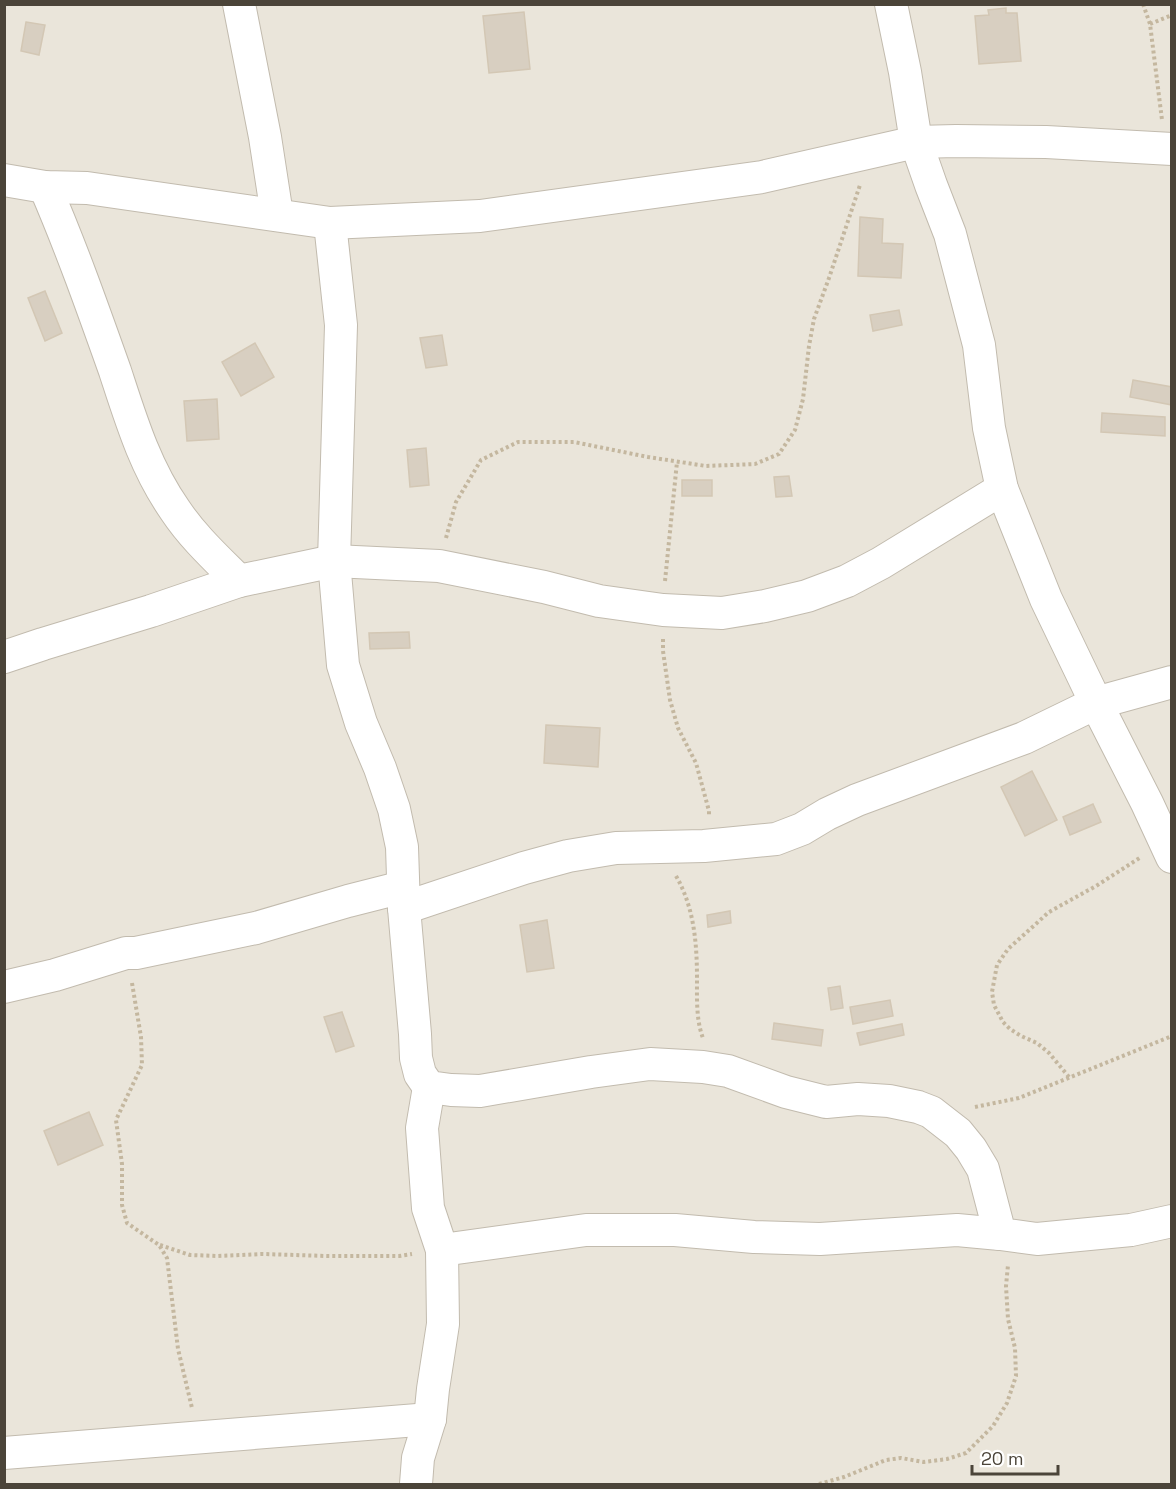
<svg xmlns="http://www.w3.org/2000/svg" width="1176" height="1489" viewBox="0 0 1176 1489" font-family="'Space Grotesk',sans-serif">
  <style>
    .residential { fill: #eae5da }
    .building { fill: #d8cfc1; stroke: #d3c7b4; stroke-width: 1.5 }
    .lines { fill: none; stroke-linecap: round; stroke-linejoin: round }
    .street-casing { stroke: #c2bbae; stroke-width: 34 }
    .path { stroke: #c4b79f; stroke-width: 4; stroke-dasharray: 3 3; stroke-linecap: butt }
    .street { stroke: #fff; stroke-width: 32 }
  </style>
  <rect width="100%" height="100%" fill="#f6f3ec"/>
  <rect class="residential" x="5" y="5" width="1166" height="1479"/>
  <g class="building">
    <path d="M1006 8V13H1017L1021 61 979 64 975 16 989 15 988 10Z"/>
    <path d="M524 12 530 69 489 73 483 16Z"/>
    <path d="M26 22 45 25 39 55 21 51Z"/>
    <path d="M860 217 883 219 882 243 903 244 901 278 858 276Z"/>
    <path d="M45 291 62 333 45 341 28 298Z"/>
    <path d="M899 310 902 325 873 331 870 315Z"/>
    <path d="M442 335 447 365 426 368 420 338Z"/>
    <path d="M255 343 274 377 241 396 222 362Z"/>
    <path d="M1133 380 1172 387V405L1130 397Z"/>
    <path d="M217 399 219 439 187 441 184 401Z"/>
    <path d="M1102 413 1165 417V436L1101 432Z"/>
    <path d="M426 448 429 485 410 487 407 450Z"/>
    <path d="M789 476 792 496 776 497 774 477Z"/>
    <rect x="682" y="480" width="30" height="16"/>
    <path d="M409 632 410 648 370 649 369 633Z"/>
    <path d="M546 725 600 728 598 767 544 763Z"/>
    <path d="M1032 771 1057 820 1025 836 1001 787Z"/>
    <path d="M1093 804 1101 822 1070 835 1063 817Z"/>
    <path d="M730 911 731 923 708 927 707 915Z"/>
    <path d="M547 920 554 968 527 972 520 925Z"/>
    <path d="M840 986 843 1008 831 1010 828 988Z"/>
    <path d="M890 1000 893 1016 853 1024 850 1007Z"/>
    <path d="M342 1012 354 1046 336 1052 324 1017Z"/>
    <path d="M774 1023 823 1030 821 1046 772 1039Z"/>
    <path d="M902 1024 904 1035 860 1045 857 1033Z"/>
    <path d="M89 1112 103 1145 58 1165 44 1131Z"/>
  </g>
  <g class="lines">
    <defs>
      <g id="street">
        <path d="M239 4 265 137 277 215"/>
        <path d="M891 4 905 72 916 142 931 185 950 234 979 345 989 428 1002 489 1046 599 1096 703 1147 803 1172 857"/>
        <path d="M4 180 45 187 87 188 330 223 480 216 762 177 916 142 956 141 1046 142 1172 149"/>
        <path d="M45 187C71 247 93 309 115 371 131 420 145 467 175 510 193 537 216 558 239 581"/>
        <path d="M330 223 341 325 334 561 343 665 361 723 380 768 394 809 402 847 404 908 415 1034 416 1058 420 1074 429 1087 451 1090 480 1091 591 1072 650 1064 703 1067 728 1071 786 1092 826 1102 858 1099 889 1101 918 1107 931 1112 958 1133 971 1149 983 1169 1000 1234 1037 1239 1131 1230 1172 1221"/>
        <path d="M4 657 43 644 151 611 239 581 334 561 439 566 544 587 599 601 663 610 722 613 765 606 807 596 847 581 881 563 1002 489"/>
        <path d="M404 908 524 868 568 856 616 848 704 846 776 839 802 829 827 814 857 800 1024 738 1096 703 1172 682"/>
        <path d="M4 987 55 975 126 953H136L256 928 348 901 403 887"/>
        <path d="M442 1250 586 1230H675L754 1237 820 1239 957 1230 1000 1234"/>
        <path d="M4 1453 430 1419"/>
        <path d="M416 1484 418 1458 430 1419 433 1389 443 1324 442 1250 428 1208 422 1128 429 1087"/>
      </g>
    </defs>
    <use href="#street" class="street-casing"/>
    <g class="path">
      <path d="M1143 4 1150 24 1162 120"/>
      <path d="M1150 24 1172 15"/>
      <path d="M446 538 456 502 481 460 518 442H574L648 457 706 466 755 464 779 454 795 430 803 399 809 346 814 319 829 278 860 185"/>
      <path d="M665 581 677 462"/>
      <path d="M663 639V651L670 700 678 728 696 763 709 811V816"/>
      <path d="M676 876C694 907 697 943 697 979 697 998 696 1020 703 1038"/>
      <path d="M132 983 141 1037 142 1065 116 1120 122 1164V1205L127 1223 159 1245 167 1258 178 1349 192 1408"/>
      <path d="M1069 1077 1049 1053 1037 1043 1021 1036 1010 1029 1003 1022 994 1005 992 992 997 965 1008 949 1049 912 1096 886 1141 857"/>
      <path d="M975 1107 1019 1098 1172 1036"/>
      <path d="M160 1245 190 1255 218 1256 263 1254 327 1256H399L412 1254"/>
      <path d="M819 1484 844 1477 886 1460 901 1458 924 1462 947 1459 966 1453 993 1426 1007 1403 1016 1376 1015 1348 1008 1319 1006 1286 1008 1265"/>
    </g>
    <use href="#street" class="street"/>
  </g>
  <rect width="1176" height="1489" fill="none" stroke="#4b4439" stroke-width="12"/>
  <path d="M972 1465v9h86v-9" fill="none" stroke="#4b4439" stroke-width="3"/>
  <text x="981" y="1465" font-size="18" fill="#4b4439" stroke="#ffffff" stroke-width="4.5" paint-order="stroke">20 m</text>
</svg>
